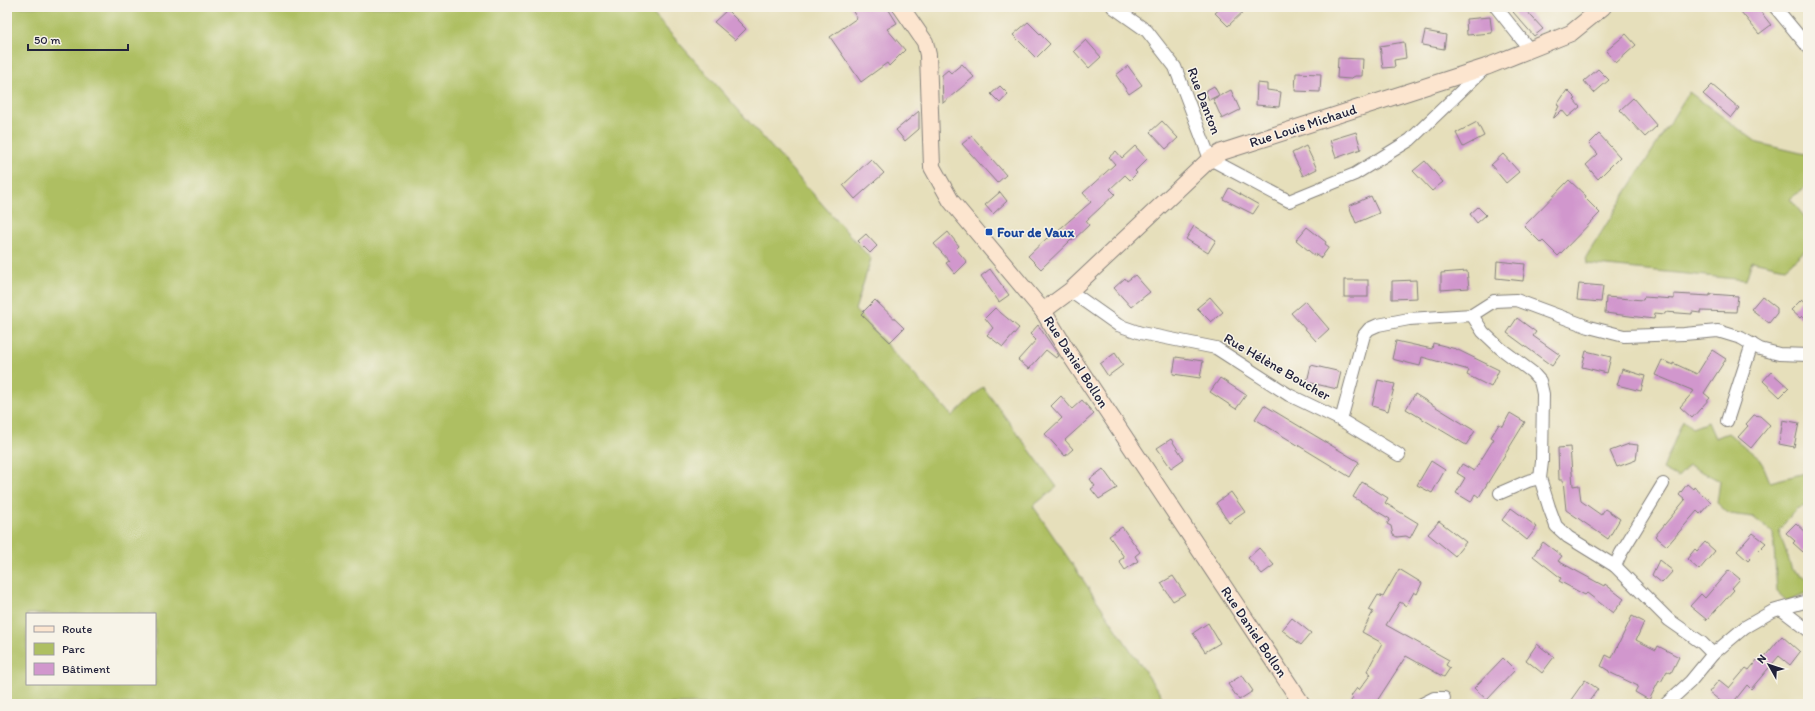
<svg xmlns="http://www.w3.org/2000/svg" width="1815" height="711" viewBox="0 0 1815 711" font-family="Itim,sans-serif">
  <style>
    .green { fill: #aebf62; stroke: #68704e; fill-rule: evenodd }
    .building { fill: #d197cd }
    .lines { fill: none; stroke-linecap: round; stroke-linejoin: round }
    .street-casing { stroke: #84807b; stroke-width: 14 }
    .secondary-casing { stroke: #84807b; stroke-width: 18 }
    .street { stroke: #fff; stroke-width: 12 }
    .secondary { stroke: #fce5cf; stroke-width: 16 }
    .transit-dot { fill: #1a4fb4; stroke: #f7f3e8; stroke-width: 1.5 }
    .labels { text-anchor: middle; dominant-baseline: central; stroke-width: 3; stroke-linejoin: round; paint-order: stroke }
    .street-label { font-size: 14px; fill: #22223b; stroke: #f7f3e8 }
    .transit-label { font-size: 14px; font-weight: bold; fill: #164399; stroke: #f7f3e8; text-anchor: start }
  </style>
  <rect width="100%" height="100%" fill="#f7f3e8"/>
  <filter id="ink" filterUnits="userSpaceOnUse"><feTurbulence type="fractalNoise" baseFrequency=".025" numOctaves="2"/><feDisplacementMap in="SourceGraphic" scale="8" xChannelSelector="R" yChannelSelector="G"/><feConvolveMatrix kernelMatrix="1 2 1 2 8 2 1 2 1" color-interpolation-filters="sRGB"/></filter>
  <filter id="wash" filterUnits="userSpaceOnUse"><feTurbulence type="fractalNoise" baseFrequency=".012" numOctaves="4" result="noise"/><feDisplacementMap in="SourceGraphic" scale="16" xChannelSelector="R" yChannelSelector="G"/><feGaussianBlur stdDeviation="0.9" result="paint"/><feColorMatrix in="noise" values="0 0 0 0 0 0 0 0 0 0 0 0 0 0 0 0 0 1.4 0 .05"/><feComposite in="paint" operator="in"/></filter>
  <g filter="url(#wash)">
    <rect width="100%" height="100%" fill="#e6dfbb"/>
    <g class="green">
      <path d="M7 7H647L871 259 855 310 952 416 983 387 1057 487 1033 506 1167 704H7ZM27 614H155V684H27Z"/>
      <path d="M1689 92 1758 143 1805 154 1808 152V185L1790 199 1808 221V248L1785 268 1752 261 1746 280 1587 264 1586 257Z"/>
      <path d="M1683 420 1692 428 1708 422 1715 438 1728 433 1761 460 1770 482 1805 473 1808 481V505L1796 509 1779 530 1792 570 1808 579V592L1787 601 1777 592 1773 533 1753 517 1729 514 1717 503 1720 481 1689 465 1678 477 1663 469Z"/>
    </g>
    <g id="blocks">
      <g class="building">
        <path d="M850 7H887L897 23 887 29 905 50 889 66 887 63 861 82 830 37 857 18Z"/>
        <path d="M1222 7H1248L1228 26 1215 13Z"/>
        <path d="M1518 7H1523L1543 29 1534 36 1513 12Z"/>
        <path d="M1737 7H1757L1771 25 1759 34Z"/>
        <path d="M727 10 746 29 735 40 714 22Z"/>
        <path d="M1490 17 1492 33 1467 35 1466 19Z"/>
        <path d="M1028 22 1050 44 1036 58 1013 35Z"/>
        <path d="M1425 31 1446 35 1444 49 1422 45Z"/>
        <path d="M1626 34 1636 45 1616 63 1606 51Z"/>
        <path d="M1086 40 1101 57 1089 68 1074 51Z"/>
        <path d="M1404 42 1406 58 1394 60 1395 67 1383 68 1380 46Z"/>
        <path d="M1338 58 1363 59 1362 76H1355L1350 79 1337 78Z"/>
        <path d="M962 64 974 77 943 103 942 75 948 70 951 73Z"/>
        <path d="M1128 66 1142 85 1129 94 1116 75Z"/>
        <path d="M1598 69 1609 80 1594 93 1584 81Z"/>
        <path d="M1296 73 1321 74 1320 92 1295 91Z"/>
        <path d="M1257 83 1267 84V90L1281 92 1279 107 1256 105Z"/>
        <path d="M1712 85 1739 108 1731 118 1703 94Z"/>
        <path d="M1000 86 1008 94 1000 103 991 94Z"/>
        <path d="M1214 86 1219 95 1209 100 1205 91Z"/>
        <path d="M1231 90 1240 110 1222 119 1213 99Z"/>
        <path d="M1567 90 1576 99 1574 100 1580 107 1568 117 1562 110 1553 119 1559 106 1557 105Z"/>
        <path d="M1633 98 1657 126 1645 137 1620 110Z"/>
        <path d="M919 111V129L905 141 896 130Z"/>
        <path d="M1162 121 1178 138 1166 149 1150 132Z"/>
        <path d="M1477 122 1484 136 1463 147 1456 133Z"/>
        <path d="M1356 132 1361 149 1336 158 1330 140Z"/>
        <path d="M1599 134 1620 157 1598 179 1586 165 1598 154 1589 144Z"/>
        <path d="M972 136 1006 175 997 183 962 144Z"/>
        <path d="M1135 146 1147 159 1135 171 1137 173 1130 180 1125 175 1110 189 1115 194 1086 221 1089 225 1072 241 1071 240 1041 269 1028 256 1047 238 1048 239 1091 202 1083 193 1115 164 1109 157 1116 151 1122 158Z"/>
        <path d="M1306 146 1317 169 1303 176 1292 153Z"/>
        <path d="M1503 154 1519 172 1506 183 1491 165Z"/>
        <path d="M871 159 884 173 855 199 843 185Z"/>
        <path d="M1425 161 1443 182 1432 191 1413 171Z"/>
        <path d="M1569 180 1586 196 1585 198 1600 213 1558 256 1543 241 1541 243 1524 226Z"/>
        <path d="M1229 188 1259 205 1253 214 1223 199Z"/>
        <path d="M1000 192 1007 201 993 214 985 205Z"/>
        <path d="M1371 196 1379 213 1356 223 1349 206Z"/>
        <path d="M1478 207 1486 215 1477 223 1470 214Z"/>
        <path d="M1194 226 1216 240 1208 253 1186 239Z"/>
        <path d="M1307 227 1326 242 1325 244 1329 247 1321 258 1316 254 1315 256 1296 240Z"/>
        <path d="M948 232 959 246 956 249 967 262 955 274 946 263 949 261 934 244Z"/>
        <path d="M866 234 877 246 870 253 858 241Z"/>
        <path d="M1497 261 1525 264 1523 281 1496 278Z"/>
        <path d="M990 269 1009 295 999 302 981 276Z"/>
        <path d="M1467 271 1469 288 1441 290V273Z"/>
        <path d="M1135 275 1150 292 1131 307 1114 288 1125 278 1127 281Z"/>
        <rect x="1344" y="280" width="24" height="17"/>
        <path d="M1416 280 1417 298 1392 299V281Z"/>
        <path d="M1579 284 1603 286 1601 302 1577 300Z"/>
        <path d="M1674 294 1710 296V294L1738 296 1736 312 1701 311V313L1692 312V314L1665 312V314L1655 313 1654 319 1605 313 1606 297 1643 300 1644 297 1674 299Z"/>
        <path d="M1762 296 1777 308V313L1769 323 1751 309Z"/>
        <path d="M1210 297 1223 312 1211 322 1197 308Z"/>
        <path d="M1802 299 1808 304V322L1802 316 1800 318 1791 310Z"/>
        <path d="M875 300 904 328 890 342 861 314Z"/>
        <path d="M1305 301 1329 329 1316 341 1291 313Z"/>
        <path d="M995 308 1019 328 1003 347 987 335 993 328 985 318Z"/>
        <path d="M1517 318 1536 332 1533 336 1560 355 1552 366 1507 333Z"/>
        <path d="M1038 325 1059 356 1056 358 1046 350 1029 369 1018 360 1036 340 1030 334Z"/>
        <path d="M1396 341 1432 349 1433 343 1456 349 1499 370 1491 387 1467 375 1469 370 1422 357 1420 366 1392 359Z"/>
        <path d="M1712 350 1726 359 1704 393 1710 398 1692 418 1680 407 1694 391 1655 375 1662 360 1673 365V363L1697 374Z"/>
        <path d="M1586 351 1611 357 1607 373 1582 367Z"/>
        <path d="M1115 353 1123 365 1108 376 1100 364Z"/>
        <path d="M1176 357 1203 361 1200 378 1173 374Z"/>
        <path d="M1311 365 1341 372 1337 389 1307 382Z"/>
        <path d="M1622 369 1645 376 1641 391 1617 385Z"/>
        <path d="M1771 372 1789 388 1780 397 1763 381Z"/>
        <path d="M1220 378 1246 395 1236 409 1210 392Z"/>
        <path d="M1378 380 1395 384 1388 411 1372 406Z"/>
        <path d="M1415 394 1475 431 1466 445 1406 409Z"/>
        <path d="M1061 396 1072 409 1082 400 1094 414 1065 440 1073 449 1065 456 1045 434 1062 418 1051 406Z"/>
        <path d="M1264 405 1359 462 1350 477 1255 419Z"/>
        <path d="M1510 413 1525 422 1479 497 1475 494 1471 502 1456 493 1465 478 1457 473 1462 464 1474 471 1494 439 1491 437 1499 424 1503 426Z"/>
        <path d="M1754 415 1760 416 1770 425 1751 448 1738 437 1748 426 1746 424Z"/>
        <path d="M1783 420 1799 423 1794 447 1779 444Z"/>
        <path d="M1171 439 1184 459 1171 468 1157 448Z"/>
        <path d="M1629 444 1638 445 1636 460 1617 467 1610 451Z"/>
        <path d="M1570 447 1573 486 1579 485 1581 501 1601 515 1605 509 1620 519 1608 539 1566 510 1563 480H1559L1558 448Z"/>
        <path d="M1431 461 1445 470 1432 493 1417 485Z"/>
        <path d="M1103 469 1117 488 1099 499 1091 489 1095 486 1090 479Z"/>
        <path d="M1362 482 1388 498 1385 503 1418 523 1410 538 1406 536 1397 537 1393 535 1391 526 1387 524 1390 519 1353 497Z"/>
        <path d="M1687 484 1693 489 1694 487 1711 502 1700 514 1697 511 1667 546 1655 536 1685 500 1679 495Z"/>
        <path d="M1231 492 1245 512 1229 523 1216 503Z"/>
        <path d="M1511 508 1537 527 1527 540 1502 520Z"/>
        <path d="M1439 521 1466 542 1455 556 1428 534Z"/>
        <path d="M1796 523 1808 534V547L1803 552 1793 543 1795 541 1786 533Z"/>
        <path d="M1122 527 1140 552 1135 556 1138 561 1125 570 1119 561 1124 557 1109 536Z"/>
        <path d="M1753 533 1766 543 1748 561 1737 551Z"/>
        <path d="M1543 542 1562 556 1558 561 1604 586 1605 584 1624 599 1613 613 1587 593 1585 595 1559 581 1561 578 1533 556Z"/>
        <path d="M1705 542 1715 551 1699 570 1687 559 1695 549 1697 551Z"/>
        <path d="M1259 548 1274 565 1262 574 1248 558Z"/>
        <path d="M1659 560 1673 571 1662 583 1652 575Z"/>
        <path d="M1399 569 1422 583 1417 594 1414 592 1406 606 1400 602 1386 625 1449 660 1446 665 1450 668 1444 677 1406 656 1375 704H1349L1353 698 1351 696 1357 688 1359 690 1371 674 1367 671 1382 643 1362 632 1373 612 1369 610 1378 595 1383 597Z"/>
        <path d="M1729 570 1740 579 1732 588 1734 590 1707 620 1690 606 1701 594 1705 598Z"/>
        <path d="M1173 576 1185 594 1173 601 1161 583Z"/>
        <path d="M1632 616 1644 622 1636 640 1656 650 1658 646 1679 657 1671 673 1667 671 1661 682 1659 681 1649 700 1635 692 1638 686 1609 672V671L1601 666 1606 655 1612 658Z"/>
        <path d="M1292 618 1311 633 1301 645 1282 630Z"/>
        <path d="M1208 623 1220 643 1205 652 1193 633Z"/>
        <path d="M1782 636 1800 652 1790 665 1779 656 1751 689 1747 685 1732 704H1724L1709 692 1719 680 1729 688 1746 668 1749 670 1758 659 1761 661Z"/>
        <path d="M1537 644 1554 657 1542 673 1526 660Z"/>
        <path d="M1503 658 1515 670 1487 700 1474 688Z"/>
        <path d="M1242 675 1253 691 1239 700 1228 684Z"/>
        <path d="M1585 680 1598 689 1587 704H1568Z"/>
      </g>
    </g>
  </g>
  <g filter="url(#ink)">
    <use href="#blocks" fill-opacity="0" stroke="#84807b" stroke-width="1"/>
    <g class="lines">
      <defs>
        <g id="street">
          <path d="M1113 7 1147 31 1175 67 1210 159 1289 201 1355 174 1410 140 1484 69"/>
          <path d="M1496 7 1530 50"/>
          <path d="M1775 7 1808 47"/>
          <path d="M1070 291 1118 325 1141 333 1216 348 1289 395 1341 420 1399 455"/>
          <path d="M1472 315 1483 332 1500 348 1532 372 1540 381 1543 394 1542 462 1540 478 1549 507 1556 526 1568 537 1615 566 1621 553 1663 484"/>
          <path d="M1341 420 1364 335 1369 329 1378 325 1409 319 1472 315 1494 301 1516 300 1589 327 1624 336 1684 334 1718 331 1741 338 1760 349 1779 354 1808 355"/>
          <path d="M1727 421 1752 344"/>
          <path d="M1500 493 1528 481 1540 478"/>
          <path d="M1615 566 1669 620 1702 643 1713 654"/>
          <path d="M1782 610 1808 630"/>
          <path d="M1422 704 1434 698H1444"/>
          <path d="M1666 704 1690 682 1713 654 1745 627 1773 611 1808 601"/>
        </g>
        <g id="secondary">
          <path d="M901 7 925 42 928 55 932 167 951 201 1043 311 1068 352 1302 704"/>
          <path d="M1043 311 1070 291 1210 159 1222 152 1486 67 1571 33 1603 7"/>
        </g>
      </defs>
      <use href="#street" class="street-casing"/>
      <use href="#secondary" class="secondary-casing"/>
      <use href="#street" class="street"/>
      <use href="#secondary" class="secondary"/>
    </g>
  </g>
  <rect class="transit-dot" x="985" y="228" width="8" height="8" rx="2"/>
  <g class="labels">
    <g class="street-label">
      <text transform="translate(1204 101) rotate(69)">Rue Danton</text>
      <text transform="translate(1303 126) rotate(-18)">Rue Louis Michaud</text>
      <text transform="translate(1076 362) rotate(57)">Rue Daniel Bollon</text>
      <text transform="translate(1277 367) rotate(30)">Rue Hélène Boucher</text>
      <text transform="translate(1254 632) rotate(56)">Rue Daniel Bollon</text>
    </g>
    <g class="transit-label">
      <text x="997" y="232">Four de Vaux</text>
    </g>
  </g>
  <rect width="1815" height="711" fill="none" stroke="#f7f3e8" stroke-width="24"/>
  <rect x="26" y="613" width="130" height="72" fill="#f7f3e8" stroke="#a29fa3"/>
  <rect x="34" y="626" width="20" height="6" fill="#fce5cf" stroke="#a29fa3"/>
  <text x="62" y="633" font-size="12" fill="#22223b">Route</text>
  <rect x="34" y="643" width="20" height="12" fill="#aebf62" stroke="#a29fa3"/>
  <text x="62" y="653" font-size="12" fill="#22223b">Parc</text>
  <rect x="34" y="663" width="20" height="12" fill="#d197cd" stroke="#a29fa3"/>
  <text x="62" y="673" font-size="12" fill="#22223b">Bâtiment</text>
  <g transform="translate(1769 665) rotate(309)" stroke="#f7f3e8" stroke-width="3" paint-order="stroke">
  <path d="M0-3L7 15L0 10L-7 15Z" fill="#22223b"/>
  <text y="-6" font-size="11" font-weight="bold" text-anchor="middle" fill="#22223b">N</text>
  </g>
  <path d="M28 44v6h100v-6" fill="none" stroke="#22223b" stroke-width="2"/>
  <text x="34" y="44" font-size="12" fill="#22223b" stroke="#f7f3e8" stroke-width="3" paint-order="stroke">50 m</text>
</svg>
